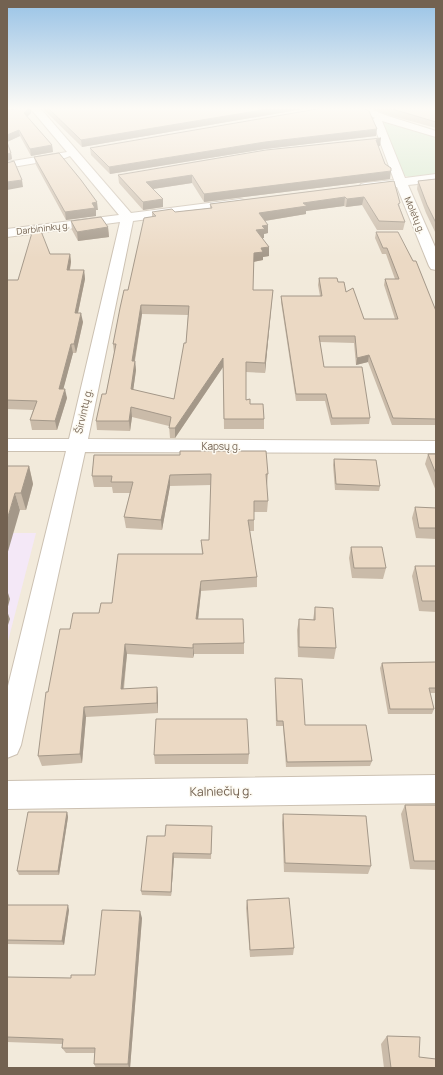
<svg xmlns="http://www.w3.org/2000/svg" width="443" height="1075" viewBox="0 0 443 1075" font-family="Manrope,sans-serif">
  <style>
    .residential { fill: #f2eadb }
    .education { fill: #f4e8f7 }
    .green { fill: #d3e7cb }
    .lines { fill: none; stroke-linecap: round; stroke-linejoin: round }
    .street-casing { stroke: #ccc1b2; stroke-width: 2 }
    .street { fill: #fff; fill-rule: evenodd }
    .wall { fill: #cabba9; fill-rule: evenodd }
    .shaded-wall { fill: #a49889 }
    .building { fill: #ebd9c4; stroke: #a49889; fill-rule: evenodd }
    .labels { text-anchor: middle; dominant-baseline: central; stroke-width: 3; stroke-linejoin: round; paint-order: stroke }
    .far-street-label { font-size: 9px; fill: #736251; stroke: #fdfaf2 }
    .street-label { font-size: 10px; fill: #736251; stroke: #fdfaf2 }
    .near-street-label { font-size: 12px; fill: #736251; stroke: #fdfaf2 }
  </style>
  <rect width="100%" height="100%" fill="#fbf7ec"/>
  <rect class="residential" x="7" y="108" width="429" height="960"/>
  <path class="education" d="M7 533H36L7 645Z"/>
  <path class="green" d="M383 122 436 135V175C426 176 410 181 403 174L381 124Z"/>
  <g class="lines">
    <defs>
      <g id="street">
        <path d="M30 108H40L131 213 240 199 244 200 246 203 244 206 240 207 133 221 88 439 436 441V453L85 452 21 745 17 754 7 758V690L66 451H7V439H69L120 222 7 237V229L119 215 70 156 65 158 7 168V162L67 152Z"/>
        <path d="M356 108H368L388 116 436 131V137L382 121 405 178 436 174V182L408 185 436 249V270L431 269 429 266 397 187 365 191 361 190 359 187 361 184 365 183 394 180 372 120 375 118Z"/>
        <path d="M436 775V803L7 809V781Z"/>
      </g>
    </defs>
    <use href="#street" class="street-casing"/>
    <use href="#street" class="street"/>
  </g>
  <g class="wall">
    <path d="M42 108H309L82 147Z"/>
    <path d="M371 108H436V128L388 115Z"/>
    <path d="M7 110 31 113 27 116 52 145 53 152 31 156 20 136 7 142 11 153 12 159 7 161Z"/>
    <path d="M376 136 265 149 110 174 91 155 90 148Z"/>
    <path d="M378 146 390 179 204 202 192 183 153 189 163 199V207L143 210 119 183 118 175 380 146Z"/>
    <path d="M34 157 98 210H96V216L66 220 36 165Z"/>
    <path d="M436 179V234L426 213 417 189 418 181Z"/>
    <path d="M394 181 400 208 405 222 403 230H377L362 205 346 207 344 206 306 211V214L265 221 268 225V233L264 234V238H262L269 247V256L263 257V260L253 262V290H273L265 373 246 372V400L264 419V429H224L223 367 175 438H170L169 426 132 417 130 431 97 430 96 421 106 394 114 353 113 344 128 290 152 217V212H175L210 208V204ZM142 314 188 315 186 343 174 399 133 390 136 370 135 361Z"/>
    <path d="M71 221 108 227 109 237 78 241 72 230Z"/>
    <path d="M376 232 436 311V425H392L368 362 356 365 354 343 320 342 324 367 370 418 369 424 331 425 325 401H296L281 302V296H320L318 285 319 278 338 282 346 292 364 319H395L384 285 385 279H395L386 254H382L375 238Z"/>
    <path d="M50 254H70L71 262 70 270H84L85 279 78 313 83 322 76 353H73L63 389 67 398 57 430H32L30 420 33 410 7 409V280H18Z"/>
    <path d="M428 454H436V491L425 464Z"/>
    <path d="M94 455 268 474 267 485H266L268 501 267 512H254V531H250L257 577V587L201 591 198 619 244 643V654H194L193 658 127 654 124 689 157 687 158 697V713L86 717 82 763 42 766 38 756 48 692 70 629 99 613 112 603 202 554 201 540H209L211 485 170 486 162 530 126 528 124 517 130 493H113L112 487H94L92 476Z"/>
    <path d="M334 459 380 486 379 491 335 490 333 465Z"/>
    <path d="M7 466H29L33 484 26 510H20Z"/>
    <path d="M415 507 436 508V539L416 538 412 518Z"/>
    <path d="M351 547 386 568 383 579 352 578 349 558Z"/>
    <path d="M415 566H436V612L419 611 412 576Z"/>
    <path d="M315 607 336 648 334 659 298 657 297 630 299 619 313 620Z"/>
    <path d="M436 662V693H430L434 709 432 714H388L380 668 382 663Z"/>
    <path d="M275 678 305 725 372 761 370 766 286 767 283 726H276L275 684Z"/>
    <path d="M249 754 248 764H155L154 755Z"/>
    <path d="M405 805H436V870L410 869 401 814Z"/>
    <path d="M67 812 68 817 59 875H19L17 871Z"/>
    <path d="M283 814 371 866 368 874 284 872 282 823Z"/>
    <path d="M212 831 211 859 174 858 171 896 142 895 141 891 165 836Z"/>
    <path d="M247 900 294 948 293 955 250 957 246 908Z"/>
    <path d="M7 905 69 910 64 945 7 944Z"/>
    <path d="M142 918 130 1068H96L94 1064 95 1053H66L62 1048V1044L7 1042V977L71 978 95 975Z"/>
    <path d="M387 1036 419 1057 436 1068H384L381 1044Z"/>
  </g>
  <g class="shaded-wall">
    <path d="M29 108H31V113L25 119 24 113Z"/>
    <path d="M274 108H309L82 147 81 140Z"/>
    <path d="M377 129 376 136 265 149 110 174 109 167 265 142Z"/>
    <path d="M19 130 20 136 7 142V135Z"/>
    <path d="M381 138 380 146 375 147 376 140Z"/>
    <path d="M52 145 53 152 31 156 30 149Z"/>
    <path d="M11 153 12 159 7 161V154Z"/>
    <path d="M391 171 390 179 204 202V194Z"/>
    <path d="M192 175V183L146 190V182Z"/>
    <path d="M22 180 23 187 7 190V182Z"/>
    <path d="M345 197 344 206 306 211V214L258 222 259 213 303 203Z"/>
    <path d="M364 197 362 205 346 207 347 199Z"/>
    <path d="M163 199V207L143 210V202Z"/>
    <path d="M97 202 98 210H96V216L66 220 65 212 92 203Z"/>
    <path d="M268 225V233L264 234V238L256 239V230L262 226Z"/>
    <path d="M108 227 109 237 78 241 77 232Z"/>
    <path d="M269 247V256L263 257V260L253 262 254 253 261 248Z"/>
    <path d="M70 254 71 262 68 279 67 270Z"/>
    <path d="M84 270 85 279 76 322 75 313Z"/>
    <path d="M273 290 272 299 265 373V363Z"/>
    <path d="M141 305 142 314 133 370 132 361Z"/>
    <path d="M81 313 83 322 76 353 74 344Z"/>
    <path d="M71 344 73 353 61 398 59 389Z"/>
    <path d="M369 355 368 362 356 365 357 358Z"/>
    <path d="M223 358V367L175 438V428Z"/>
    <path d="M135 361 136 370 132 399 131 389Z"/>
    <path d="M65 389 67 398 57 430 55 421Z"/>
    <path d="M131 407 132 417 130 431 129 421Z"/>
    <path d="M29 466 33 484 26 510 21 493Z"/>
    <path d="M170 475V486L162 530 161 520Z"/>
    <path d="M15 493 20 510 7 555V520Z"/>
    <path d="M201 581V591L197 629 196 619Z"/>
    <path d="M7 590 10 599 7 610Z"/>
    <path d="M7 611 10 619 7 628Z"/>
    <path d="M125 644 127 654 122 699 121 689Z"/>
    <path d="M193 644 194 654 193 658Z"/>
    <path d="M157 687 158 697V713L157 703Z"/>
    <path d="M84 707 86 717 82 763 80 754Z"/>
    <path d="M67 812 68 817 59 875 58 871Z"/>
    <path d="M173 853 174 858 171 896V892Z"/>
    <path d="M68 905 69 910 64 945 62 941Z"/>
    <path d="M140 911 142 918 130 1068H129L128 1064Z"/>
  </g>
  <g class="building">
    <path d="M23 108H29L24 113 52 145 30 149 19 130 7 135V110Z"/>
    <path d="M48 108H274L81 140Z"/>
    <path d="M323 108H363L369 111 377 129 265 142 109 167 90 148Z"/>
    <path d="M387 108H436V122L389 108Z"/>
    <path d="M381 138 376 140 385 164 391 168V171L204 194 192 175 146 182 163 199 143 202 118 175 266 150Z"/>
    <path d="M7 142 11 153 7 154Z"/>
    <path d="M59 153 81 180 97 202 92 203 95 208 65 212 34 157Z"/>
    <path d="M14 161 22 180 7 182V163Z"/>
    <path d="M436 179V223L427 205 418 181Z"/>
    <path d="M394 181 400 203 398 204 405 222 379 221 364 197 347 199 345 197 303 203 307 206 259 213 268 225 262 226 265 229 256 230 269 247 261 248 263 252 254 253 253 290H273L265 363 246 362V400L250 399V404H263L264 419H224L223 358 175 428H169L171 417 131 407 129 421H96L102 394H106L116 344H113L120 308 124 290H128L144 218 156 216 152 212 172 209 175 212 212 208 210 204ZM141 305 189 306 186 343H184L174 399 131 389 135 361H132Z"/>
    <path d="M101 217 108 227 77 232 71 221Z"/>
    <path d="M34 226H39L50 254H70L67 270H84L75 313H81L74 344H71L59 389H65L55 421 30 420 37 401 7 400V280H18Z"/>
    <path d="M376 232H398L413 261H416L436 311V419L393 418 369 355 357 358 355 336H319L324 367H362L370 418H332L326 394H296L281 296H322L319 278H337L338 282H344L346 292 353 288 364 319H398L385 279H399L387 248H383Z"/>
    <path d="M180 451H266L268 474H266L268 501H254V520H248L257 577 201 581 196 619H243L244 643 193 644V648L125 644 121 689 157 687V703L84 707 80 754 38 756 46 692H48L60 629H70L73 613H99L101 603H112L118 554H203L201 540H209L211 474 170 475 161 520 124 517 133 482H111L112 476H92L94 455H180Z"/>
    <path d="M428 454H436V474Z"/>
    <path d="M334 459 376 460 380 486 336 484Z"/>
    <path d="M7 466H29L21 493H15L7 520Z"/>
    <path d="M415 507 436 508V528H419Z"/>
    <path d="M351 547H382L386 568H354Z"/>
    <path d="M415 566H436V601H422Z"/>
    <path d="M315 607 333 608 336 648 299 647V619L315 620Z"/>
    <path d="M436 662V688H429L434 709H390L382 663Z"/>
    <path d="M275 678 302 679 305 725H366L372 761 287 762 283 721H277Z"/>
    <path d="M156 719H247L249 754 154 755Z"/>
    <path d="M405 805H436V861H414Z"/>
    <path d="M28 812H67L58 871H17Z"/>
    <path d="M283 814 366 816 371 866 285 863Z"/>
    <path d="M166 825 212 826 211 854 173 853 171 892 141 891 147 836H165Z"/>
    <path d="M289 898 294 948 250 950 247 900Z"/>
    <path d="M7 905H68L62 941 7 940Z"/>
    <path d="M102 910 140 911 128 1064H94L95 1048H62L63 1039 7 1037V977L71 978V975H95Z"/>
    <path d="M387 1036 420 1037 419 1057 436 1059V1068H391Z"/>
  </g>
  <linearGradient id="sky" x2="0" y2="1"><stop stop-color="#99c3e6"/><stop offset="0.42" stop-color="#fdfbf6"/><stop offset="1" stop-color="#fdfbf6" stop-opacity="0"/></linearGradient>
  <rect width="443" height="258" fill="url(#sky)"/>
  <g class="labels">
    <g class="far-street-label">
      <text transform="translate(415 215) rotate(67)">Molėtų g.</text>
      <text transform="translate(43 228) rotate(-7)">Darbininkų g.</text>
    </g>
    <g class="street-label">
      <text transform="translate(83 411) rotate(-77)">Širvintų g.</text>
      <text x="221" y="446">Kapsų g.</text>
    </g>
    <g class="near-street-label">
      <text transform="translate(221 791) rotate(-1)">Kalniečių g.</text>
    </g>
  </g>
  <rect width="443" height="1075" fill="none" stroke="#736251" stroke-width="16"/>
</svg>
